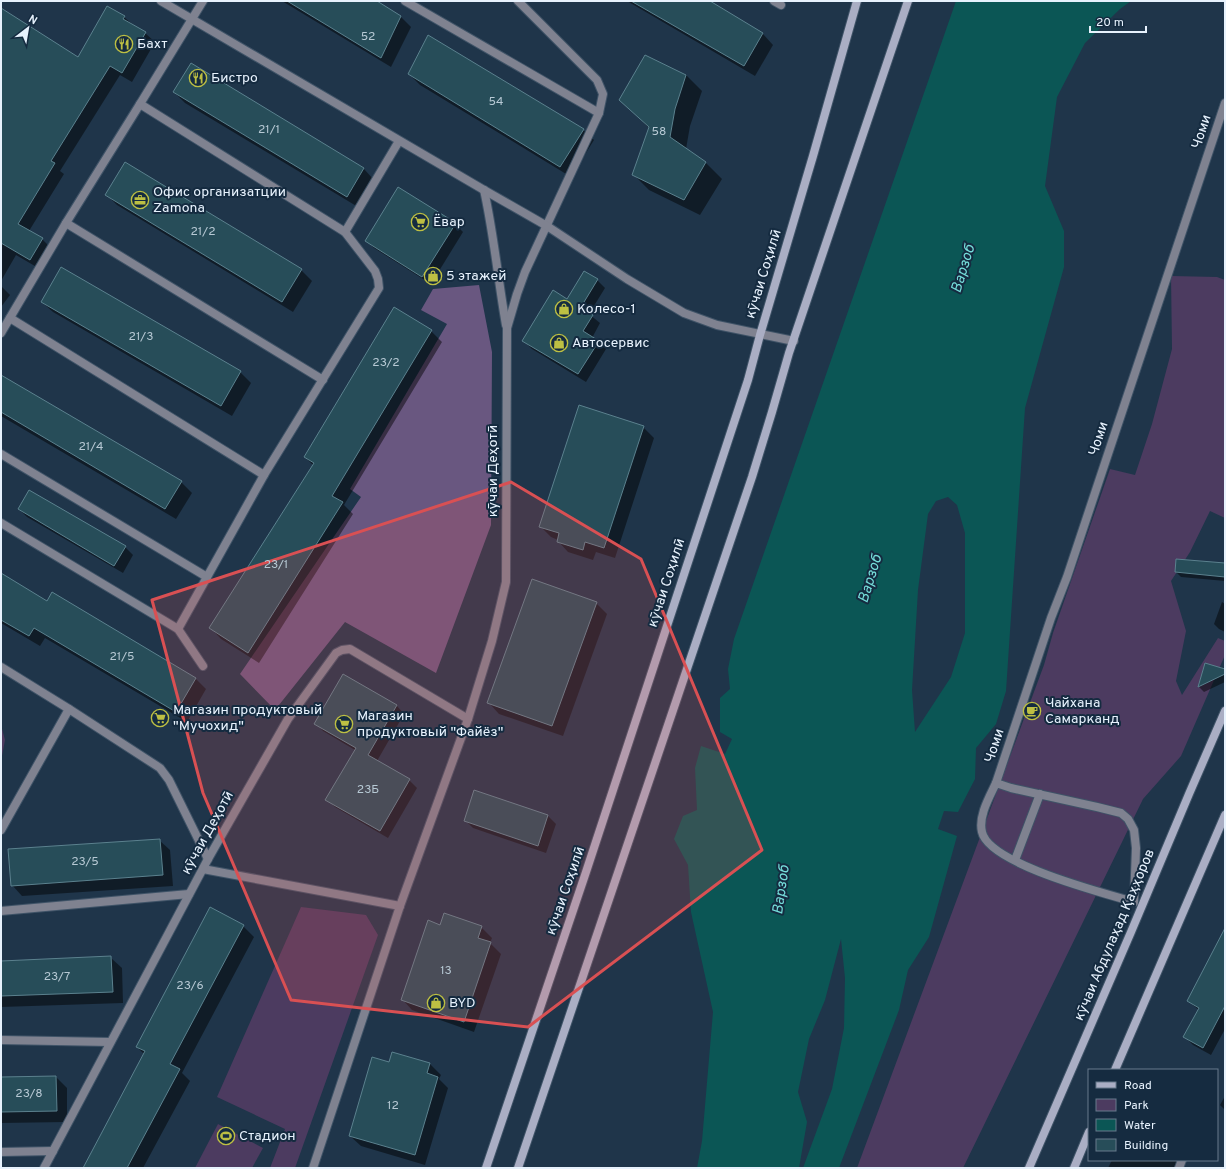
<svg xmlns="http://www.w3.org/2000/svg" width="1226" height="1169" viewBox="0 0 1226 1169" font-family="Overpass,sans-serif">
  <style>
    .green { fill: #4c3b60 }
    .forest { fill: #695780 }
    .water { fill: #0b5655; fill-rule: evenodd }
    .shadow { fill: #0007 }
    .building { fill: #274d59; stroke: #5b818e }
    .lines { fill: none; stroke-linecap: round; stroke-linejoin: round }
    .service-casing { stroke: #3f5367; stroke-width: 10 }
    .tertiary-casing { stroke: #3f5367; stroke-width: 10 }
    .secondary-casing { stroke: #3f5367; stroke-width: 10 }
    .service { stroke: #7f8290; stroke-width: 8 }
    .tertiary { stroke: #7f8290; stroke-width: 8 }
    .secondary { stroke: #aaaec4; stroke-width: 8 }
    .marked { fill: #d95053; fill-opacity: 0.2; stroke: #d95053; stroke-width: 3; stroke-linejoin: round }
    .labels { text-anchor: middle; dominant-baseline: central; stroke-width: 4; stroke-linejoin: round; paint-order: stroke }
    .number-label { font-size: 12px; fill: #b7c9d4 }
    .poi-label { font-size: 14px; fill: #e7f2fd; stroke: #152b40; text-anchor: start }
    .street-label { font-size: 14px; fill: #e7f2fd; stroke: #152b40 }
    .water-label { font-size: 15px; font-style: italic; fill: #75ddda; stroke: #152b40 }
  </style>
  <rect width="100%" height="100%" fill="#1f354a"/>
  <g class="green">
    <path d="M1171 276 1217 277 1225 280V518L1210 511 1190 552 1171 581 1186 631 1176 681 1182 695 1218 638 1225 641V655L1181 756 1143 799 963 1168H857L1044 665 1053 633 1110 469 1135 475 1152 424 1172 349Z"/>
    <path d="M1 725 5 740 1 761Z"/>
    <path d="M301 907 366 915 378 935 295 1168H270L285 1129 217 1097Z"/>
    <path d="M218 1124 263 1148 252 1168H195Z"/>
  </g>
  <path class="forest" d="M479 285 492 352 491 525 436 673 345 622 275 710 240 674 361 497 350 489 447 324 421 310 433 289Z"/>
  <path class="water" d="M956 1H1131L1120 9 1085 43 1057 97 1045 186 1064 231V267L1025 408 1006 691 996 724 976 748 975 779 958 812 944 811 938 829 957 836 929 937 908 970 899 1010 839 1168H803L832 1089 844 1028 845 978 841 939 825 1000 809 1039 798 1092 807 1122 799 1168H697L702 1141 713 1012 691 912 688 865 674 839 683 816 697 810 695 768 701 746 725 754 732 739 720 732V698L730 689 728 669 734 639ZM948 497 957 505 965 533V633L951 677 915 732 912 690 918 590 928 514 936 501Z"/>
  <g class="shadow">
    <path d="M282 1H375L400 16 411 27 391 67Z"/>
    <path d="M627 1H708L763 34 773 45 755 76Z"/>
    <path d="M1 9 79 58 124 17 133 25 145 33 155 42 132 82 120 75 60 171 64 174 29 231 42 239 52 249 40 269 16 255 1 281Z"/>
    <path d="M191 64 364 169 374 180 358 207 185 103 174 92Z"/>
    <path d="M409 74 583 130 594 140 571 177 420 85Z"/>
    <path d="M686 75 702 91 690 126 686 149 706 163 722 179 700 215 649 190 633 174 649 128 621 100Z"/>
    <path d="M106 194 301 270 312 281 293 312 117 205Z"/>
    <path d="M455 224 463 232 431 284 374 248 366 240Z"/>
    <path d="M597 280 605 288 589 314 600 323 592 338 598 341 606 349 586 382 532 349 524 341Z"/>
    <path d="M1 286 10 295 1 307Z"/>
    <path d="M42 302 240 372 251 383 232 416 53 312Z"/>
    <path d="M431 331 442 342 344 505 353 514 259 663 221 639 211 628 313 465 305 457Z"/>
    <path d="M1 376 181 482 192 493 176 519 1 416Z"/>
    <path d="M643 427 654 438 615 558 596 552 593 560 568 552 558 541V540L551 537 541 527Z"/>
    <path d="M19 509 125 547 133 555 123 573 27 517Z"/>
    <path d="M1225 564V581L1181 577 1176 572Z"/>
    <path d="M1 575 47 602 195 678 206 689 187 722 45 638 40 646 1 623Z"/>
    <path d="M1222 602 1225 604V632L1219 629 1214 624Z"/>
    <path d="M596 603 607 614 563 736 499 714 489 703Z"/>
    <path d="M1206 664 1225 670V682L1204 692 1199 687Z"/>
    <path d="M344 675 397 706 404 714 377 761 409 780 417 788 388 838 335 807 327 799 355 750 323 731 316 723Z"/>
    <path d="M475 791 548 816 556 824 546 853 473 828 465 820Z"/>
    <path d="M159 840 170 850 173 886 22 896 12 885Z"/>
    <path d="M243 926 254 937 182 1073 190 1081 143 1168H84L144 1054 137 1047Z"/>
    <path d="M441 926 481 927 492 938 490 943 501 954 474 1032 412 1010 402 999Z"/>
    <path d="M1225 930V1029L1211 1055 1193 1045 1185 1037 1199 1010 1188 1001Z"/>
    <path d="M111 958 122 968 123 1003 1 1007V962Z"/>
    <path d="M392 1053 430 1064 441 1075 439 1079 448 1088 425 1165 361 1146 350 1136 390 1063Z"/>
    <path d="M56 1077 67 1088V1122L1 1123V1078Z"/>
    <path d="M1225 1096V1110L1220 1105Z"/>
    <path d="M1112 1160H1180L1177 1168H1108Z"/>
  </g>
  <g class="building">
    <path d="M287 1H377L401 16 381 58Z"/>
    <path d="M631 1H710L763 33 744 66Z"/>
    <path d="M107 6 125 16 123 19 146 32 122 73 110 66 51 161 55 163 18 224 43 238 30 260 1 243V8L78 57Z"/>
    <path d="M428 35 584 129 560 167 408 74Z"/>
    <path d="M645 55 686 75 675 109 670 137 706 162 684 200 632 175 649 127 619 100Z"/>
    <path d="M191 63 364 168 347 197 173 92Z"/>
    <path d="M125 162 302 269 282 302 105 195Z"/>
    <path d="M398 187 456 223 422 277 365 241Z"/>
    <path d="M61 267 241 371 221 406 41 302Z"/>
    <path d="M584 271 598 279 581 307 593 315 583 331 599 341 578 374 522 341 553 290 567 299Z"/>
    <path d="M394 307 432 330 332 496 343 502 248 653 209 628 314 463 304 457Z"/>
    <path d="M1 375 182 481 165 509 1 412Z"/>
    <path d="M579 405 644 426 604 548 585 542 583 550 557 542 559 533 539 527Z"/>
    <path d="M29 490 126 546 114 566 18 509Z"/>
    <path d="M1176 559 1225 563V577L1175 572Z"/>
    <path d="M1 573 47 601 52 592 196 678 176 712 34 628 29 636 1 620Z"/>
    <path d="M532 579 597 602 552 726 487 703Z"/>
    <path d="M1205 663 1225 669V674L1198 687Z"/>
    <path d="M343 674 397 705 368 755 410 779 380 831 325 800 356 748 314 724Z"/>
    <path d="M474 790 548 815 538 846 464 821Z"/>
    <path d="M160 839 163 875 11 886 8 849Z"/>
    <path d="M210 907 244 925 170 1064 180 1069 127 1168H83L145 1051 136 1047Z"/>
    <path d="M444 913 482 926 478 938 491 942 464 1022 401 1000 428 920 440 925Z"/>
    <path d="M1225 928V1006L1203 1048 1183 1037 1199 1008 1187 1001Z"/>
    <path d="M111 956 113 992 1 996V961Z"/>
    <path d="M392 1052 430 1063 427 1073 438 1077 415 1155 349 1136 372 1057 389 1062Z"/>
    <path d="M56 1076 57 1111 1 1112V1077Z"/>
  </g>
  <g class="lines">
    <defs>
      <g id="service">
        <path d="M405 1 599 113"/>
        <path d="M774 1 781 5"/>
        <path d="M484 190C494 235 498 280 506 325"/>
        <path d="M66 223 323 380"/>
        <path d="M345 232 399 141"/>
        <path d="M10 318 264 475"/>
        <path d="M1 333 66 223 140 104"/>
        <path d="M1 454 207 577"/>
        <path d="M1 523 178 629 203 666"/>
        <path d="M178 629 264 475 379 288 378 279 375 271 345 232 140 104 203 1"/>
        <path d="M1 667 69 709 160 768 169 780 208 859"/>
        <path d="M996 783 1051 618 1067 577 1225 103"/>
        <path d="M996 783 1011 788 1097 807 1121 813 1128 819 1134 830 1136 848 1134 902C1104 893 989 864 982 832 978 816 990 796 996 783Z"/>
        <path d="M1 830 69 709"/>
        <path d="M1015 860 1040 794"/>
        <path d="M203 869 400 906"/>
        <path d="M1 911 189 894"/>
        <path d="M1 1040 110 1042"/>
        <path d="M1 1152 53 1151"/>
        <path d="M44 1168 208 859 288 719 336 653 342 650 350 649 468 719"/>
        <path d="M313 1168 400 906 468 719 492 641 506 582 507 328 517 294 525 272 599 113 603 94 597 80 518 1"/>
        <path d="M1179 1168 1182 1160"/>
      </g>
      <path id="tertiary" d="M161 1 484 190 547 226 627 279 684 313 717 325 794 341"/>
      <g id="secondary">
        <path d="M1115 1070 1225 815"/>
        <path d="M486 1168 586 872 748 380 760 335 813 156 857 1"/>
        <path d="M518 1168 752 477 772 412 789 353 908 1"/>
        <path d="M1029 1168 1131 932 1189 794 1225 711"/>
        <path d="M1074 1168 1089 1132"/>
      </g>
    </defs>
    <use href="#service" class="service-casing"/>
    <use href="#tertiary" class="tertiary-casing"/>
    <use href="#secondary" class="secondary-casing"/>
    <use href="#service" class="service"/>
    <use href="#tertiary" class="tertiary"/>
    <use href="#secondary" class="secondary"/>
  </g>
  <path class="marked" d="M511 482 641 559 762 850 528 1027 291 1000 203 793 152 600Z"/>
  <defs>
    <symbol id="restaurant-ring" viewBox="-11 -11 22 22"><circle r="9.5" fill="#152b40" stroke="#bdbf43" stroke-width="1.5"/><path d="M-5-6h1v4h1v-4h1v4h1v-4h1v5L-1.5 .5V6h-2V.5L-5-1ZM5-6V6H3V1.5H1.5Q1.5-4 5-6Z" fill="#bdbf43"/></symbol>
    <symbol id="office-ring" viewBox="-11 -11 22 22"><circle r="9.5" fill="#152b40" stroke="#bdbf43" stroke-width="1.5"/><path d="M-6-3h4V-5.5h4V-3h4V5H-6ZM-1-4.5V-3h2v-1.5ZM-6 0V1H6V0Z" fill="#bdbf43"/></symbol>
    <symbol id="supermarket-ring" viewBox="-11 -11 22 22"><circle r="9.5" fill="#152b40" stroke="#bdbf43" stroke-width="1.5"/><path d="M-6-5.5h2.5l.6 2H6L4.5 2H-2.5L-4.4-4H-6ZM-1.5 3.2a1.3 1.3 0 1 0 .1 0ZM3 3.2a1.3 1.3 0 1 0 .1 0Z" fill="#bdbf43"/></symbol>
    <symbol id="shop-ring" viewBox="-11 -11 22 22"><circle r="9.5" fill="#152b40" stroke="#bdbf43" stroke-width="1.5"/><path d="M-5-2.5h2.3a2.7 3.5 0 0 1 5.4 0H5L5.5 6h-11ZM-1.5-2.5h3a1.5 2.3 0 0 0-3 0Z" fill="#bdbf43"/></symbol>
    <symbol id="cafe-ring" viewBox="-11 -11 22 22"><circle r="9.5" fill="#152b40" stroke="#bdbf43" stroke-width="1.5"/><path d="M-5.5-4.5H6V0H3Q3 3.5 0 3.5H-2.5Q-5.5 3.5-5.5 0ZM3-3.2v2h1.7v-2ZM-6 4.5H4V6H-6Z" fill="#bdbf43"/></symbol>
    <symbol id="stadium-ring" viewBox="-11 -11 22 22"><circle r="9.5" fill="#152b40" stroke="#bdbf43" stroke-width="1.5"/><path d="M0-5a6.5 5 0 1 0 0 10a6.5 5 0 1 0 0-10ZM-3.5-1.8h7v3.6h-7Z" fill="#bdbf43"/></symbol>
  </defs>
  <g fill-rule="evenodd">
    <use href="#restaurant-ring" x="114" y="34" width="20" height="20"/>
    <use href="#restaurant-ring" x="188" y="68" width="20" height="20"/>
    <use href="#office-ring" x="130" y="190" width="20" height="20"/>
    <use href="#supermarket-ring" x="410" y="212" width="20" height="20"/>
    <use href="#shop-ring" x="423" y="266" width="20" height="20"/>
    <use href="#shop-ring" x="554" y="299" width="20" height="20"/>
    <use href="#shop-ring" x="549" y="333" width="20" height="20"/>
    <use href="#cafe-ring" x="1022" y="701" width="20" height="20"/>
    <use href="#supermarket-ring" x="150" y="708" width="20" height="20"/>
    <use href="#supermarket-ring" x="334" y="714" width="20" height="20"/>
    <use href="#shop-ring" x="426" y="993" width="20" height="20"/>
    <use href="#stadium-ring" x="216" y="1126" width="20" height="20"/>
  </g>
  <g class="labels">
    <g class="number-label">
      <text x="368" y="37">52</text>
      <text x="496" y="102">54</text>
      <text x="269" y="130">21/1</text>
      <text x="659" y="132">58</text>
      <text x="203" y="232">21/2</text>
      <text x="141" y="337">21/3</text>
      <text x="386" y="363">23/2</text>
      <text x="91" y="447">21/4</text>
      <text x="276" y="565">23/1</text>
      <text x="122" y="657">21/5</text>
      <text x="368" y="790">23Б</text>
      <text x="85" y="862">23/5</text>
      <text x="446" y="971">13</text>
      <text x="57" y="977">23/7</text>
      <text x="190" y="986">23/6</text>
      <text x="29" y="1094">23/8</text>
      <text x="393" y="1106">12</text>
    </g>
    <g class="poi-label">
      <text x="137" y="44">Бахт</text>
      <text x="211" y="78">Бистро</text>
      <text x="153" y="192">Офис организатции<tspan x="153" dy="16">Zamona</tspan></text>
      <text x="433" y="222">Ёвар</text>
      <text x="446" y="276">5 этажей</text>
      <text x="577" y="309">Колесо-1</text>
      <text x="572" y="343">Автосервис</text>
      <text x="1045" y="703">Чайхана<tspan x="1045" dy="16">Самарканд</tspan></text>
      <text x="173" y="710">Магазин продуктовый<tspan x="173" dy="16">"Мучохид"</tspan></text>
      <text x="357" y="716">Магазин<tspan x="357" dy="16">продуктовый "Файёз"</tspan></text>
      <text x="449" y="1003">BYD</text>
      <text x="239" y="1136">Стадион</text>
    </g>
    <g class="street-label">
      <text transform="translate(1202 132) rotate(-72)">Чоми</text>
      <text transform="translate(764 274) rotate(-73)">кӯчаи Соҳилӣ</text>
      <text transform="translate(1099 439) rotate(-72)">Чоми</text>
      <text transform="translate(493 471) rotate(-90)">кӯчаи Деҳотӣ</text>
      <text transform="translate(667 583) rotate(-72)">кӯчаи Соҳилӣ</text>
      <text transform="translate(995 746) rotate(-72)">Чоми</text>
      <text transform="translate(208 833) rotate(-61)">кӯчаи Деҳотӣ</text>
      <text transform="translate(566 891) rotate(-71)">кӯчаи Соҳилӣ</text>
      <text transform="translate(1115 935) rotate(-67)">кӯчаи Абдулаҳад Қаҳҳоров</text>
    </g>
    <g class="water-label">
      <text transform="translate(964 269) rotate(-73)">Варзоб</text>
      <text transform="translate(871 579) rotate(-73)">Варзоб</text>
      <text transform="translate(782 890) rotate(-82)">Варзоб</text>
    </g>
  </g>
  <rect width="1226" height="1169" fill="none" stroke="#e7f2fd" stroke-width="4"/>
  <rect x="1088" y="1069" width="130" height="92" fill="#152b40" stroke="#697b8c"/>
  <rect x="1096" y="1082" width="20" height="6" fill="#aaaec4" stroke="#697b8c"/>
  <text x="1124" y="1089" font-size="12" fill="#e7f2fd">Road</text>
  <rect x="1096" y="1099" width="20" height="12" fill="#4c3b60" stroke="#697b8c"/>
  <text x="1124" y="1109" font-size="12" fill="#e7f2fd">Park</text>
  <rect x="1096" y="1119" width="20" height="12" fill="#0b5655" stroke="#697b8c"/>
  <text x="1124" y="1129" font-size="12" fill="#e7f2fd">Water</text>
  <rect x="1096" y="1139" width="20" height="12" fill="#274d59" stroke="#697b8c"/>
  <text x="1124" y="1149" font-size="12" fill="#e7f2fd">Building</text>
  <g transform="translate(28 28) rotate(31)" stroke="#152b40" stroke-width="3" paint-order="stroke">
  <path d="M0-3L7 15L0 10L-7 15Z" fill="#e7f2fd"/>
  <text y="-6" font-size="11" font-weight="bold" text-anchor="middle" fill="#e7f2fd">N</text>
  </g>
  <path d="M1090 26v6h56v-6" fill="none" stroke="#e7f2fd" stroke-width="2"/>
  <text x="1096" y="26" font-size="12" fill="#e7f2fd" stroke="#152b40" stroke-width="3" paint-order="stroke">20 m</text>
</svg>
